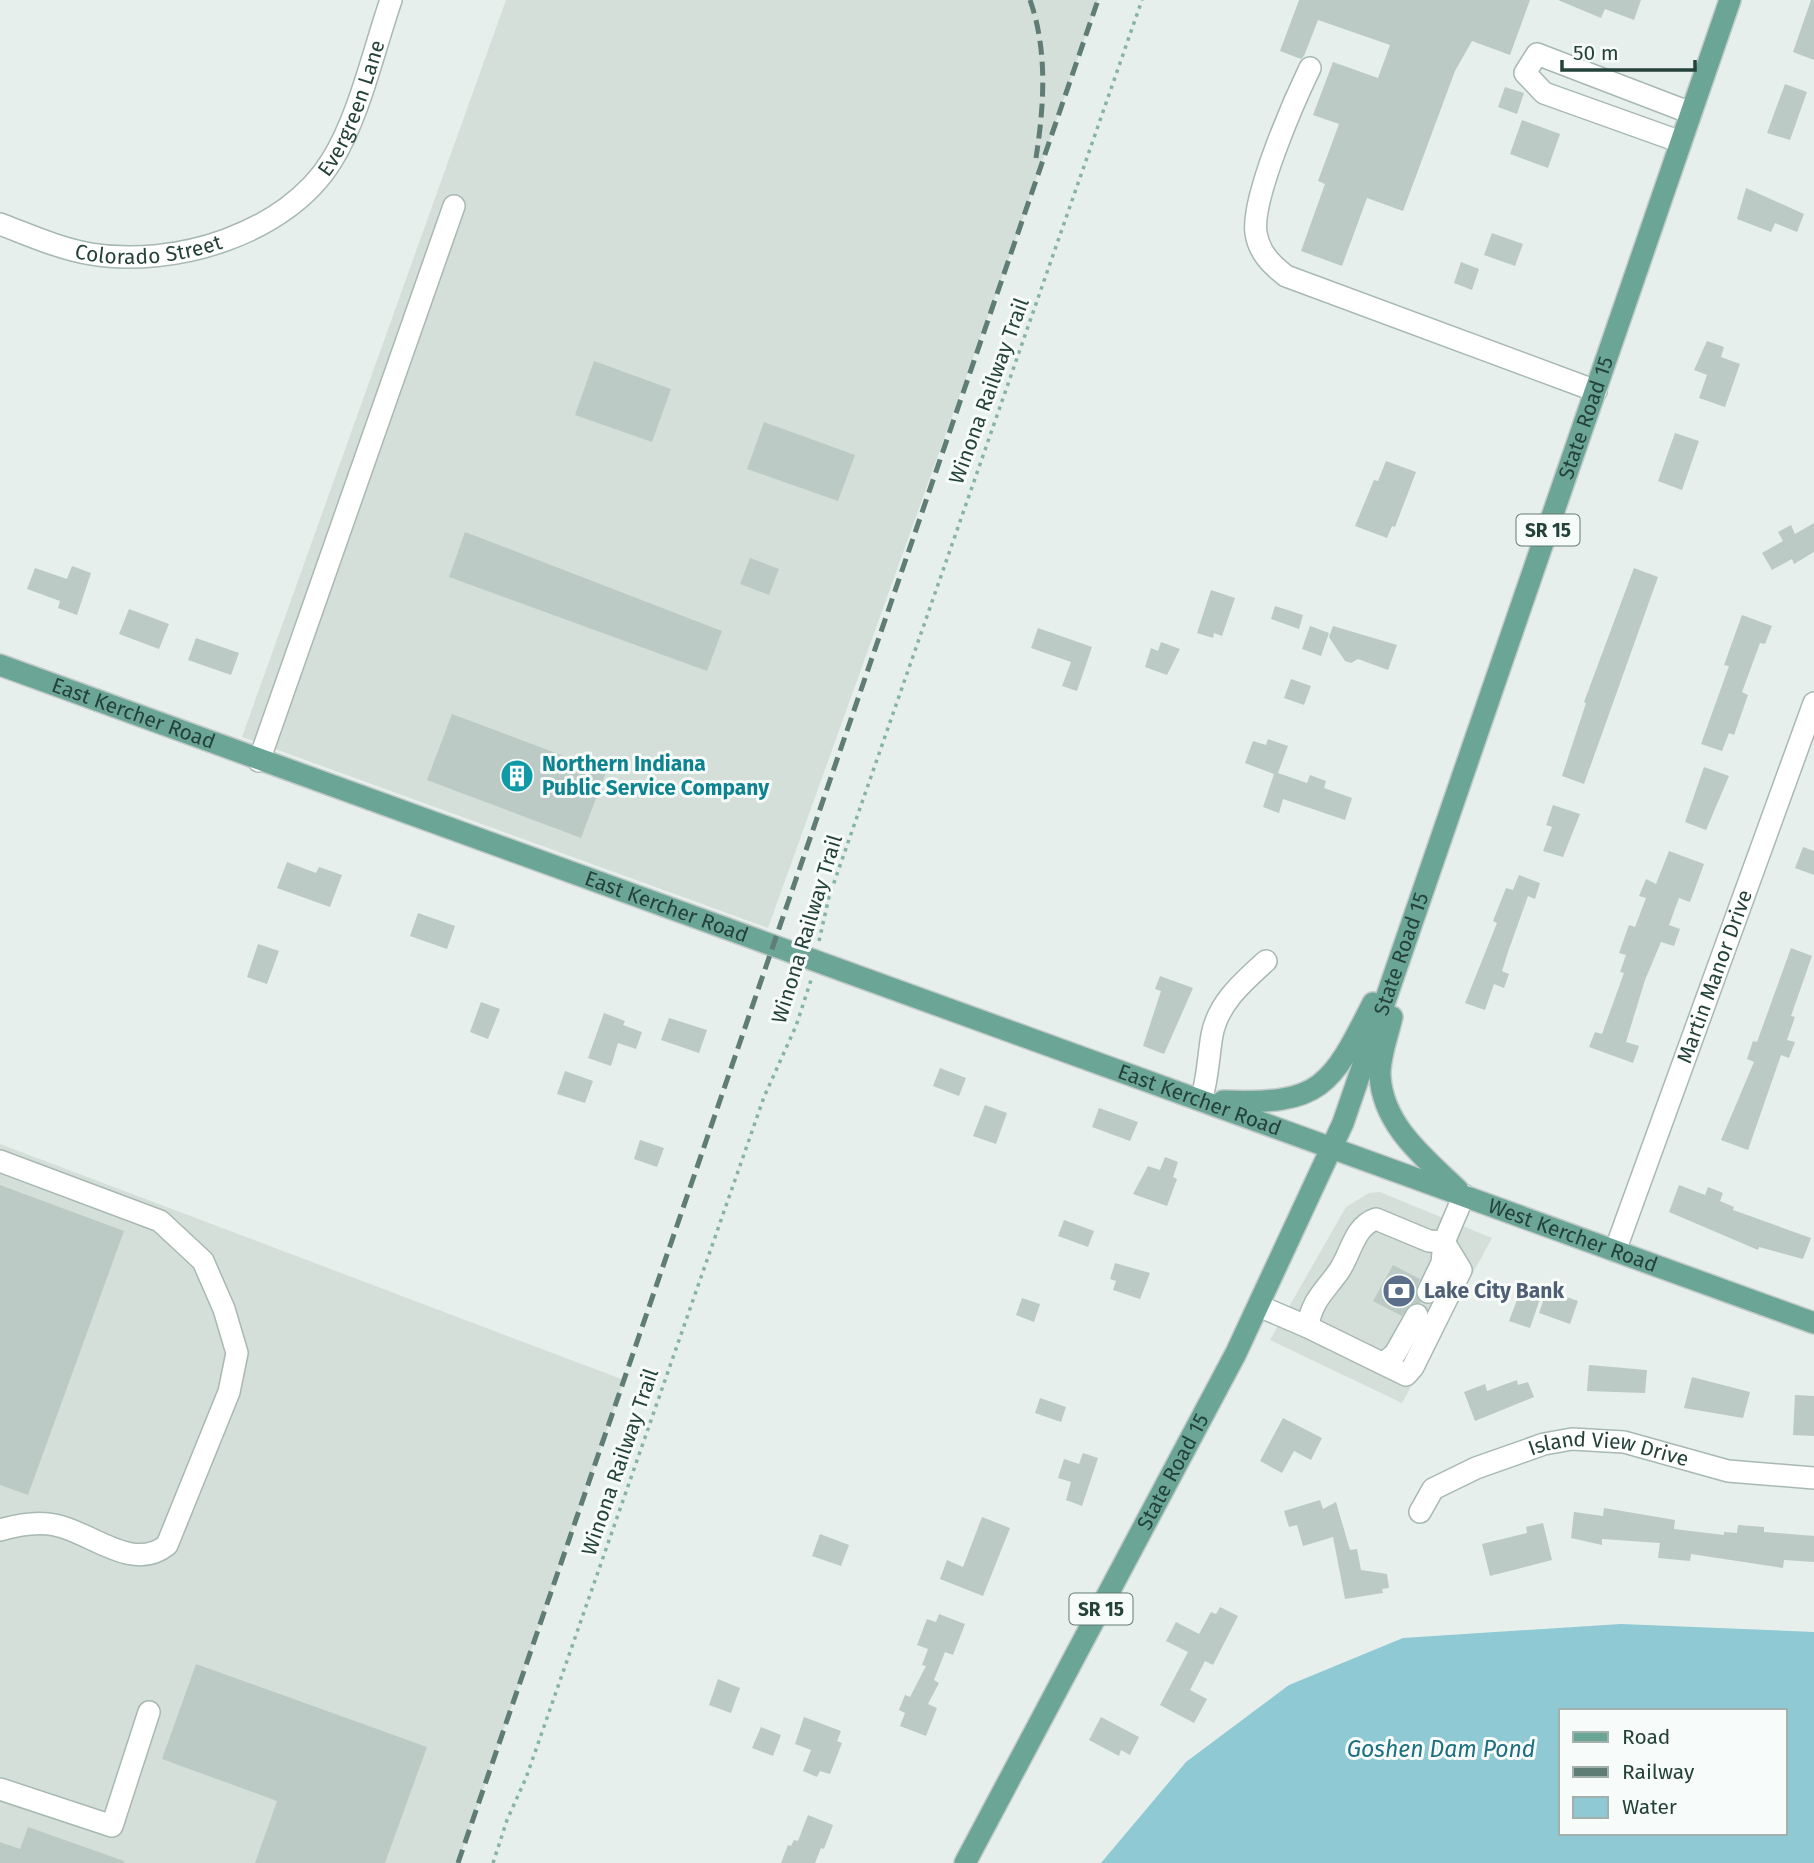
<svg xmlns="http://www.w3.org/2000/svg" width="1814" height="1863" viewBox="0 0 1814 1863" font-family="'Fira Sans',sans-serif">
  <style>
    .built { fill: #d4dfda }
    .water { fill: #8ec9d4; fill-rule: evenodd }
    .building { fill: #bbcac4 }
    .lines { fill: none; stroke-linecap: round; stroke-linejoin: round }
    .minor-casing { stroke: #a8b8b2; stroke-width: 24 }
    .major-casing { stroke: #c2cac8; stroke-width: 24 }
    .path { stroke: #86b3a5; stroke-width: 3.5; stroke-dasharray: 3.5 5; stroke-linecap: butt }
    .minor { stroke: #fff; stroke-width: 21 }
    .major { stroke: #6aa596; stroke-width: 21 }
    .rail { stroke: #5f7d75; stroke-width: 5; stroke-dasharray: 14 7; stroke-linecap: butt }
    .labels { text-anchor: middle; dominant-baseline: central; stroke-width: 6; stroke-linejoin: round; paint-order: stroke }
    .shield { fill: #f7fbf9; stroke: #637a73; stroke-width: 2 }
    .shield-label { font-size: 19px; font-weight: bold; fill: #24423a }
    .street-label { font-size: 21px; fill: #24423a; stroke: #f7fbf9 }
    .culture-label { font-size: 21px; font-weight: bold; fill: #0d838f; stroke: #f7fbf9; text-anchor: start }
    .service-label { font-size: 21px; font-weight: bold; fill: #4e5e75; stroke: #f7fbf9; text-anchor: start }
    .water-label { font-size: 23px; font-style: italic; fill: #1c6f80; stroke: #f7fbf9 }
  </style>
  <rect width="100%" height="100%" fill="#e6efeb"/>
  <g class="built">
    <path d="M506 0H1098L1013 247 768 928 242 737Z"/>
    <path d="M0 1144 624 1380 458 1863H0Z"/>
    <path d="M1380 1192 1492 1238 1402 1403 1270 1340 1346 1207 1369 1193Z"/>
  </g>
  <path class="water" d="M1621 1624 1814 1632V1863H1101L1186 1762 1289 1685 1403 1638ZM1560 1711H1784V1833H1560Z"/>
  <g class="building">
    <path d="M1299 0H1530L1510 55 1472 41 1455 71 1403 211 1367 198 1342 266 1301 251 1325 184 1318 181 1339 124 1313 115 1333 62 1378 78 1390 45 1318 20 1304 56 1301 59 1280 51Z"/>
    <path d="M1558 0H1641L1634 20 1605 9 1601 18Z"/>
    <path d="M1811 0H1814V60L1793 52Z"/>
    <path d="M1785 84 1807 92 1790 140 1767 133Z"/>
    <path d="M1505 87 1524 93 1517 114 1498 107Z"/>
    <path d="M1522 120 1560 134 1548 168 1510 154Z"/>
    <path d="M1746 188 1804 214 1797 232 1775 223 1771 232 1737 219Z"/>
    <path d="M1492 233 1523 244 1515 266 1484 255Z"/>
    <path d="M1461 262 1479 269 1472 290 1454 283Z"/>
    <path d="M1707 341 1724 347 1721 357 1740 364 1725 407 1699 398 1707 375 1694 370Z"/>
    <path d="M594 361 671 389 652 442 575 415Z"/>
    <path d="M764 422 855 455 838 501 747 469Z"/>
    <path d="M1675 433 1699 441 1682 490 1658 481Z"/>
    <path d="M1386 461 1416 472 1395 527 1392 526 1387 538 1355 526 1374 480 1378 481Z"/>
    <path d="M1814 523V552L1794 564 1792 559 1772 570 1762 553 1783 541 1778 532 1791 525 1795 534Z"/>
    <path d="M465 532 722 631 707 671 449 577Z"/>
    <path d="M750 558 779 569 769 595 740 584Z"/>
    <path d="M72 566 91 573 77 615 58 608 60 601 27 589 35 568 67 579Z"/>
    <path d="M1634 568 1658 577 1584 784 1562 776 1586 703 1584 702Z"/>
    <path d="M1211 590 1235 598 1222 636 1214 633 1213 638 1197 633Z"/>
    <path d="M1275 606 1303 615 1299 629 1271 619Z"/>
    <path d="M129 609 169 624 159 649 119 634Z"/>
    <path d="M1742 615 1772 626 1765 644 1760 643 1742 692 1748 695 1734 735 1729 733 1722 751 1701 744 1729 666 1724 665Z"/>
    <path d="M1310 626 1329 633 1321 656 1302 649Z"/>
    <path d="M1333 626 1397 645 1388 670 1358 659 1351 663 1345 661 1329 637Z"/>
    <path d="M1038 628 1092 647 1077 691 1062 686 1071 662 1031 648Z"/>
    <path d="M196 638 239 653 231 675 188 660Z"/>
    <path d="M1161 642 1180 649 1167 675 1145 667 1151 648 1158 651Z"/>
    <path d="M1291 679 1311 686 1304 705 1284 698Z"/>
    <path d="M452 714 606 772 581 838 427 780Z"/>
    <path d="M1268 739 1288 746 1278 773 1307 783 1310 775 1326 781 1324 788 1352 798 1345 820 1283 799 1279 813 1263 807 1274 774 1245 763 1253 741 1266 745Z"/>
    <path d="M1704 767 1729 776 1706 830 1685 822Z"/>
    <path d="M1553 805 1580 814 1563 857 1543 851 1552 827 1546 825Z"/>
    <path d="M1803 847 1814 851V875L1795 868Z"/>
    <path d="M1669 851 1704 864 1690 902 1679 898 1669 925 1680 929 1674 946 1661 942 1645 980 1626 1042 1639 1046 1633 1063 1589 1047 1595 1032 1602 1034 1624 973 1620 972 1626 955 1619 953 1629 925 1635 927 1646 898 1639 896 1646 879 1656 884Z"/>
    <path d="M287 862 316 873 319 867 342 875 330 907 277 888Z"/>
    <path d="M1519 875 1540 883 1535 899 1528 896 1508 952 1502 971 1509 974 1504 988 1494 984 1485 1010 1465 1003 1497 923 1493 921 1506 888 1513 890Z"/>
    <path d="M418 913 455 926 447 949 410 936Z"/>
    <path d="M258 944 279 951 267 984 247 977Z"/>
    <path d="M1791 948 1812 956 1791 1016 1795 1017 1787 1040 1795 1042 1789 1058 1781 1055 1748 1150 1721 1140 1754 1062 1747 1059 1753 1041 1757 1042Z"/>
    <path d="M1160 976 1193 988 1164 1054 1143 1046 1161 991 1155 989Z"/>
    <path d="M481 1002 500 1009 488 1039 470 1032Z"/>
    <path d="M604 1013 625 1021 623 1025 642 1032 636 1049 618 1043 611 1066 588 1058Z"/>
    <path d="M669 1018 707 1030 699 1053 661 1040Z"/>
    <path d="M940 1068 966 1078 959 1096 933 1086Z"/>
    <path d="M565 1071 593 1081 585 1103 557 1094Z"/>
    <path d="M985 1105 1007 1113 996 1144 973 1136Z"/>
    <path d="M1099 1108 1138 1122 1130 1141 1092 1127Z"/>
    <path d="M640 1140 664 1148 657 1167 634 1159Z"/>
    <path d="M1165 1157 1178 1162 1173 1177 1177 1179 1167 1206 1133 1194 1148 1166 1160 1170Z"/>
    <path d="M0 1185 124 1231 28 1495 0 1485Z"/>
    <path d="M1679 1185 1705 1195 1708 1187 1723 1193 1720 1201 1734 1207 1733 1210 1811 1238 1803 1259 1759 1247 1758 1250 1669 1212Z"/>
    <path d="M1064 1220 1094 1231 1088 1247 1058 1236Z"/>
    <path d="M1115 1263 1150 1273 1140 1299 1113 1290 1116 1281 1110 1279Z"/>
    <path d="M1393 1265 1420 1279 1415 1292 1421 1303 1410 1304 1402 1316 1373 1301Z"/>
    <path d="M1547 1290 1578 1301 1570 1324 1539 1313Z"/>
    <path d="M1520 1292 1540 1299 1530 1328 1509 1321Z"/>
    <path d="M1022 1298 1040 1304 1034 1322 1016 1315Z"/>
    <path d="M1589 1365 1647 1370 1645 1393 1587 1391Z"/>
    <path d="M1692 1377 1750 1392 1743 1418 1684 1408Z"/>
    <path d="M1517 1380 1518 1385 1528 1382 1534 1397 1475 1421 1464 1392 1485 1384 1487 1391Z"/>
    <path d="M1795 1395 1814 1396V1436L1793 1435Z"/>
    <path d="M1040 1398 1066 1407 1061 1422 1035 1413Z"/>
    <path d="M1283 1418 1322 1438 1311 1460 1294 1451 1282 1473 1260 1461Z"/>
    <path d="M1083 1453 1098 1458 1082 1506 1066 1500 1071 1482 1058 1478 1064 1459 1079 1464Z"/>
    <path d="M1320 1500 1323 1509 1336 1502 1350 1550 1357 1549 1361 1570 1387 1574 1389 1588 1382 1589 1383 1593 1345 1599 1333 1537 1303 1546 1297 1525 1289 1527 1284 1511Z"/>
    <path d="M1604 1508 1675 1520 1674 1529 1724 1535V1532L1737 1533 1738 1525 1764 1527V1532L1814 1536V1562L1784 1560 1783 1568 1691 1554 1690 1561 1658 1558 1660 1543 1602 1539V1545L1571 1538 1574 1512 1603 1516Z"/>
    <path d="M982 1517 1010 1528 983 1596 940 1579 947 1560 963 1567Z"/>
    <path d="M1543 1523 1552 1560 1490 1576 1482 1544 1527 1533 1526 1527Z"/>
    <path d="M820 1534 849 1545 841 1566 812 1556Z"/>
    <path d="M1220 1607 1238 1616 1213 1665 1205 1661 1190 1690 1207 1699 1194 1723 1160 1705 1188 1652 1166 1641 1176 1622 1199 1634 1211 1612 1216 1614Z"/>
    <path d="M939 1614 965 1624 953 1655 945 1652 934 1680 939 1683 928 1704 937 1708 926 1736 900 1726 905 1713 899 1710 905 1695 910 1697 926 1666 922 1665 928 1649 917 1645 927 1619 936 1622Z"/>
    <path d="M196 1664 427 1747 385 1863H255L277 1801 162 1759Z"/>
    <path d="M718 1679 740 1688 731 1713 709 1705Z"/>
    <path d="M804 1717 841 1731 837 1741 842 1743 830 1774 820 1771 817 1777 803 1771 811 1750 795 1744Z"/>
    <path d="M1101 1717 1139 1737 1130 1755 1121 1750 1119 1756 1089 1740Z"/>
    <path d="M761 1727 781 1735 773 1756 752 1748Z"/>
    <path d="M808 1815 833 1825 824 1849 821 1848 815 1863H781L788 1845 791 1846 794 1840 798 1841Z"/>
    <path d="M28 1827 124 1861V1863H0V1842L20 1849Z"/>
  </g>
  <g class="lines">
    <defs>
      <g id="minor">
        <path d="M1310 68C1294 101 1251 199 1256 233 1259 253 1272 265 1286 276L1596 391"/>
        <path d="M1681 142 1544 93 1525 73 1537 54 1691 113"/>
        <path id="s1" d="M0 224C29 235 60 249 91 254 174 268 287 234 332 160 359 117 374 49 391 0"/>
        <path d="M259 761 454 206"/>
        <path d="M1201 1100C1208 1079 1208 1058 1212 1035 1218 1003 1243 982 1266 961"/>
        <path d="M0 1161 160 1221 203 1261 224 1309 237 1353 229 1392 167 1545C133 1573 91 1532 55 1525 36 1521 17 1525 0 1530"/>
        <path d="M1376 1219 1429 1241 1444 1242 1461 1270 1413 1367 1406 1375 1308 1327C1311 1301 1325 1291 1339 1271 1351 1254 1354 1226 1376 1219Z"/>
        <path id="s2" d="M1615 1251 1814 703"/>
        <path d="M1428 1292 1442 1263 1444 1242 1464 1195"/>
        <path d="M1259 1306 1308 1327"/>
        <path d="M1384 1363 1395 1354 1417 1315"/>
        <path id="s3" d="M1420 1512 1433 1489 1476 1468 1544 1444 1572 1439 1624 1442 1728 1471 1814 1478"/>
        <path d="M0 1789 112 1826 149 1712"/>
      </g>
      <g id="major">
        <path id="s4" d="M0 665 1814 1323"/>
        <path d="M1392 1017C1388 1035 1379 1058 1380 1076 1383 1126 1425 1158 1458 1190"/>
        <path d="M1223 1101C1322 1105 1331 1086 1373 1003"/>
        <path id="s5" d="M965 1863 1236 1353 1343 1123 1730 0"/>
      </g>
    </defs>
    <use href="#minor" class="minor-casing"/>
    <use href="#major" class="major-casing"/>
    <g class="path">
      <path d="M819 941 829 897 1142 0"/>
      <path d="M493 1863 507 1820 526 1778 764 1097 796 1026 811 980"/>
    </g>
    <use href="#minor" class="minor"/>
    <use href="#major" class="major"/>
    <g class="rail">
      <path d="M1030 0C1048 51 1044 106 1036 158"/>
      <path d="M458 1863 1098 0"/>
    </g>
  </g>
  <defs>
    <symbol id="building-disc" viewBox="-11 -11 22 22"><circle r="9.5" fill="#0f9aa8" stroke="#f7fbf9"/><path d="M-4-6H4V6H1V3H-1V6H-4ZM-2.5-4.3h1.7v1.8h-1.7ZM.8-4.3h1.7v1.8H.8ZM-2.5-1h1.7V.8h-1.7ZM.8-1h1.7V.8H.8Z" fill="#fff"/></symbol>
    <symbol id="bank-disc" viewBox="-11 -11 22 22"><circle r="9.5" fill="#5c6f8a" stroke="#f7fbf9"/><path d="M-6-4H6V4H-6ZM0-2.3a2.3 2.3 0 1 0 0 4.6a2.3 2.3 0 1 0 0-4.6Z" fill="#fff"/></symbol>
  </defs>
  <g fill-rule="evenodd">
    <use href="#building-disc" x="498" y="757" width="38" height="38"/>
    <use href="#bank-disc" x="1380" y="1272" width="38" height="38"/>
  </g>
  <g class="labels">
    <g class="shield">
      <rect x="1516.5" y="514.5" width="63" height="31" rx="5"/>
      <rect x="1069.5" y="1593.5" width="63" height="31" rx="5"/>
    </g>
    <g class="shield-label">
      <text x="1548" y="530">SR 15</text>
      <text x="1101" y="1609">SR 15</text>
    </g>
    <g class="street-label">
      <text stroke="none"><textPath href="#s1" startOffset="424">Evergreen Lane</textPath></text>
      <text stroke="none"><textPath href="#s1" startOffset="154">Colorado Street</textPath></text>
      <text transform="translate(989 391) rotate(-70)">Winona Railway Trail</text>
      <text stroke="none"><textPath href="#s5" startOffset="1577">State Road 15</textPath></text>
      <text stroke="none"><textPath href="#s4" startOffset="142">East Kercher Road</textPath></text>
      <text stroke="none"><textPath href="#s4" startOffset="709">East Kercher Road</textPath></text>
      <text transform="translate(807 929) rotate(-73)">Winona Railway Trail</text>
      <text stroke="none"><textPath href="#s5" startOffset="1010">State Road 15</textPath></text>
      <text stroke="none"><textPath href="#s2" startOffset="292">Martin Manor Drive</textPath></text>
      <text stroke="none"><textPath href="#s4" startOffset="1276">East Kercher Road</textPath></text>
      <text stroke="none"><textPath href="#s4" startOffset="1673">West Kercher Road</textPath></text>
      <text stroke="none"><textPath href="#s3" startOffset="212">Island View Drive</textPath></text>
      <text transform="translate(620 1462) rotate(-71)">Winona Railway Trail</text>
      <text stroke="none"><textPath href="#s5" startOffset="443">State Road 15</textPath></text>
    </g>
    <g class="culture-label">
      <text x="542" y="764">Northern Indiana<tspan x="542" dy="24">Public Service Company</tspan></text>
    </g>
    <g class="service-label">
      <text x="1424" y="1291">Lake City Bank</text>
    </g>
    <g class="water-label">
      <text x="1441" y="1749">Goshen Dam Pond</text>
    </g>
  </g>
  <rect x="1559" y="1709" width="228" height="126" fill="#f7fbf9" stroke="#a3b1ad" stroke-width="2"/>
  <rect x="1573" y="1732" width="35" height="10" fill="#6aa596" stroke="#a3b1ad" stroke-width="2"/>
  <text x="1622" y="1744" font-size="21" fill="#24423a">Road</text>
  <rect x="1573" y="1767" width="35" height="10" fill="#5f7d75" stroke="#a3b1ad" stroke-width="2"/>
  <text x="1622" y="1779" font-size="21" fill="#24423a">Railway</text>
  <rect x="1573" y="1797" width="35" height="21" fill="#8ec9d4" stroke="#a3b1ad" stroke-width="2"/>
  <text x="1622" y="1814" font-size="21" fill="#24423a">Water</text>
  <path d="M1562 60v10h133v-10" fill="none" stroke="#24423a" stroke-width="3.5"/>
  <text x="1573" y="60" font-size="21" fill="#24423a" stroke="#f7fbf9" stroke-width="5" paint-order="stroke">50 m</text>
</svg>
